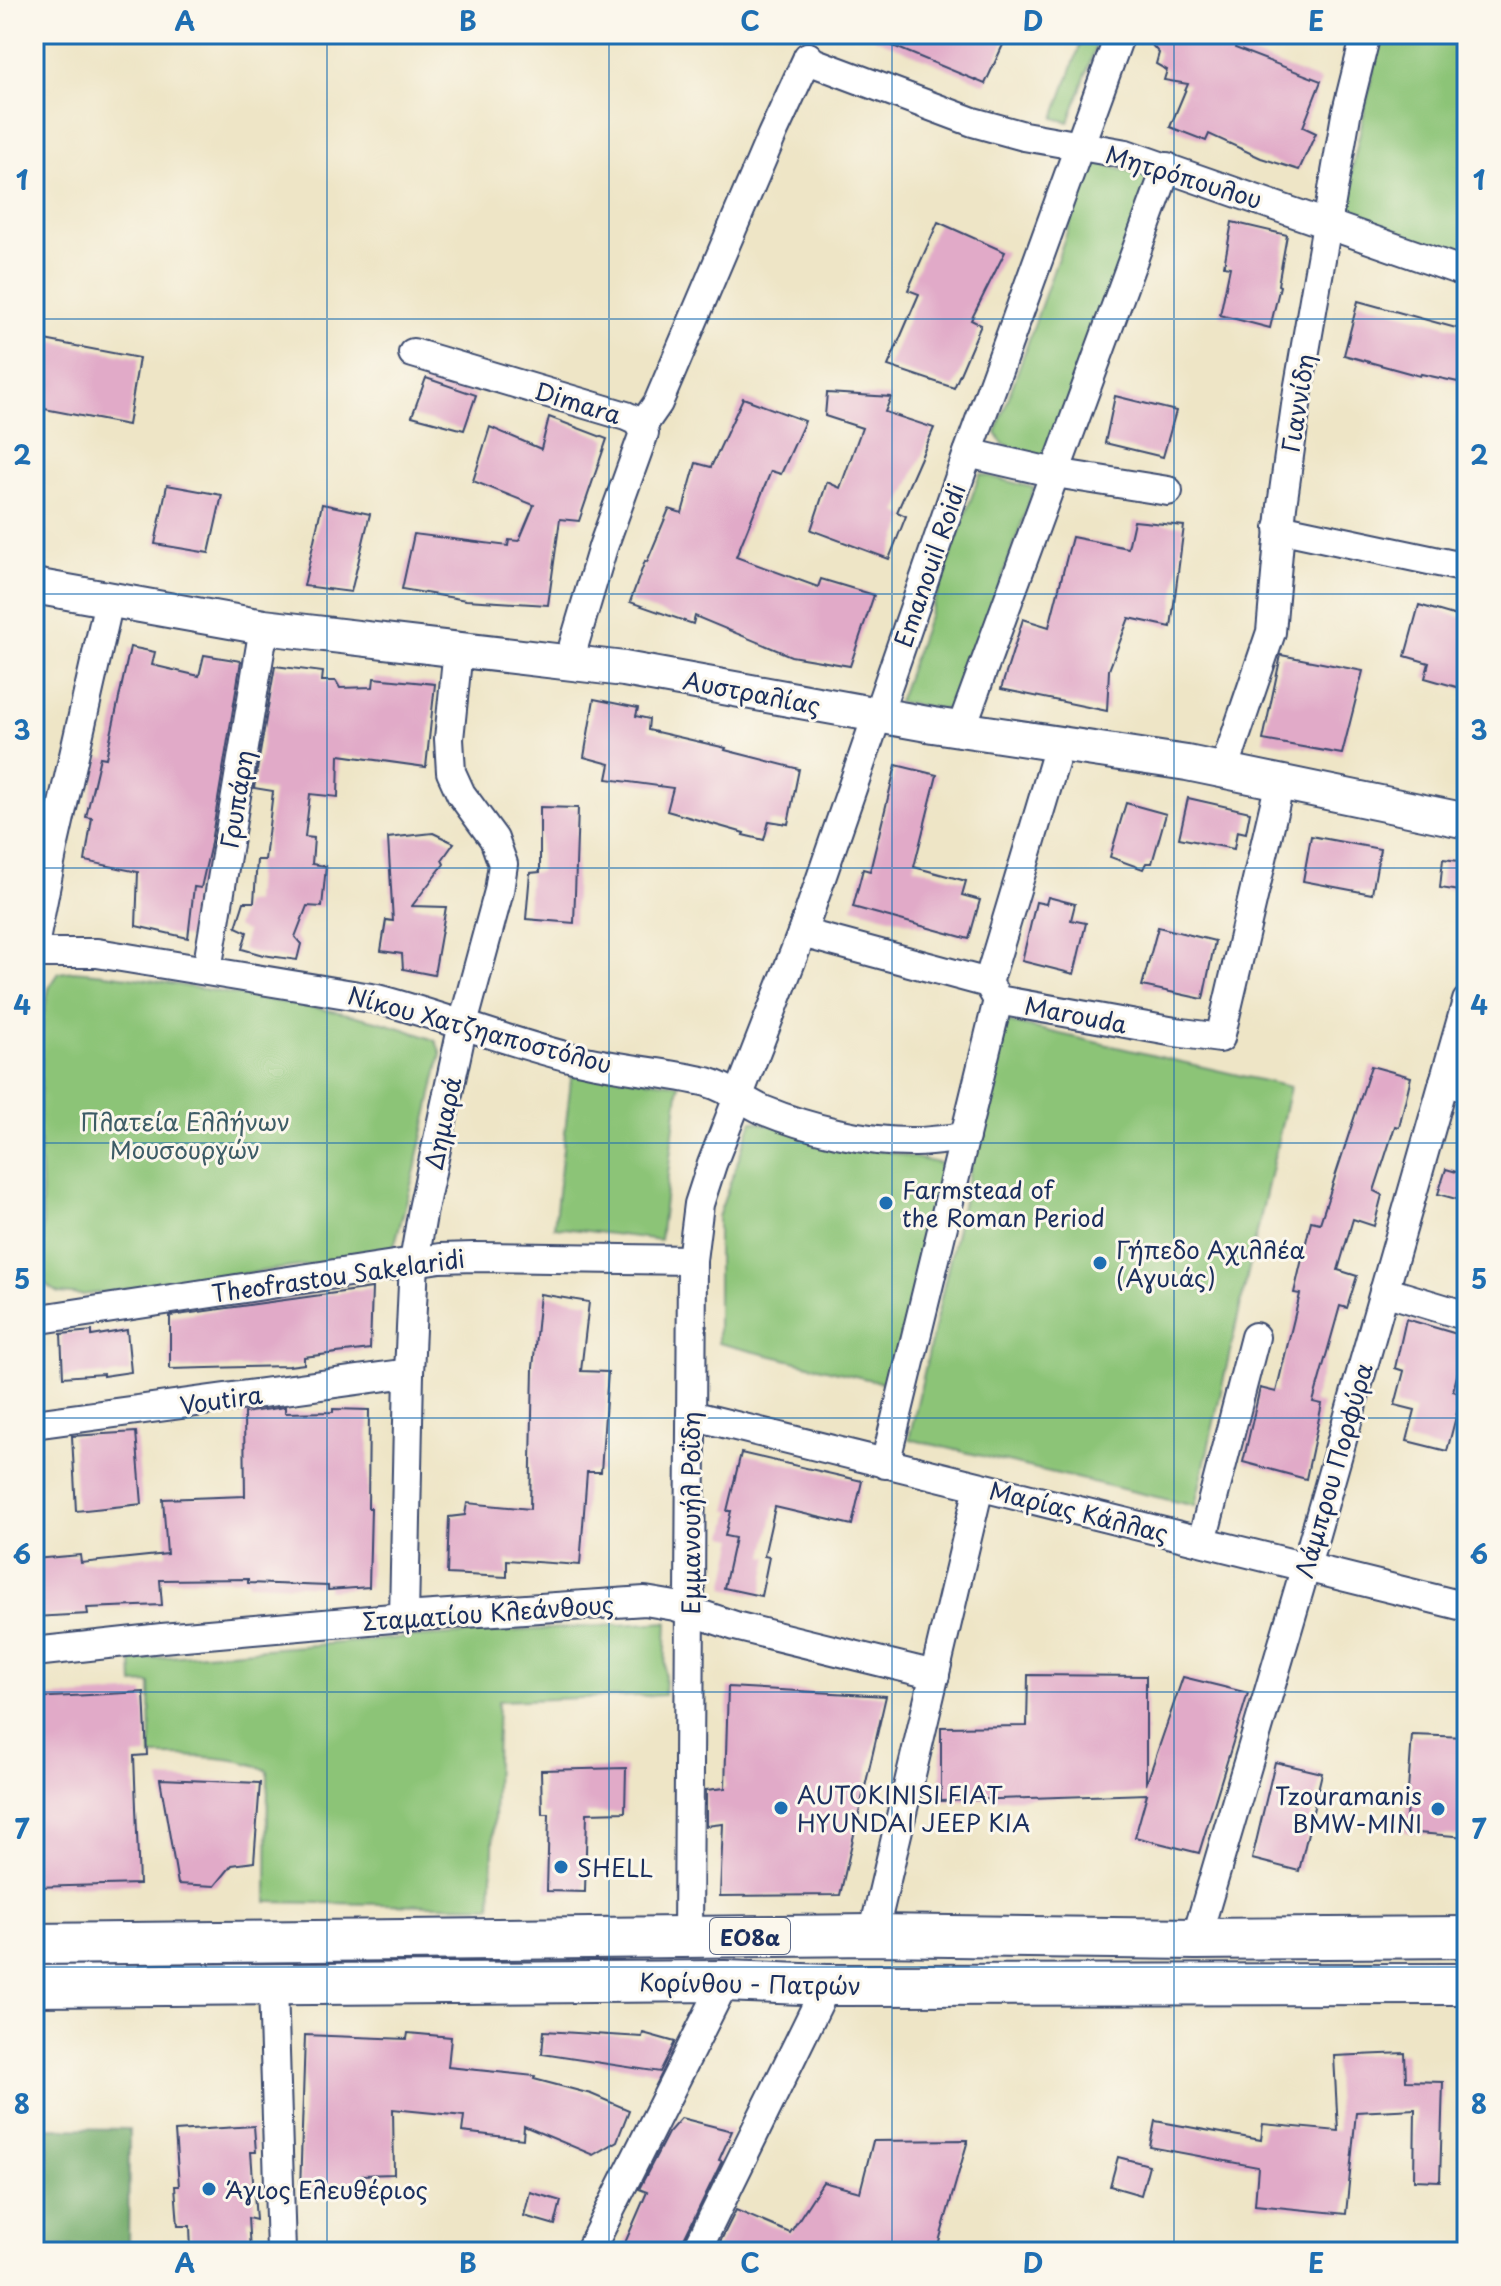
<svg xmlns="http://www.w3.org/2000/svg" width="1501" height="2286" viewBox="0 0 1501 2286" font-family="'Playpen Sans',sans-serif">
  <style>
    .green { fill: #8cc477; stroke: #547a6a; stroke-width: 2 }
    .forest { fill: #71aa68; stroke: #466c63; stroke-width: 2 }
    .building { fill: #e1aac8 }
    .lines { fill: none; stroke-linecap: round; stroke-linejoin: round }
    .minor-casing { stroke: #3b4a6e; stroke-width: 32 }
    .major-casing { stroke: #3b4a6e; stroke-width: 38 }
    .highway-casing { stroke: #3b4a6e; stroke-width: 44 }
    .minor { stroke: #fff; stroke-width: 28 }
    .major { stroke: #fff; stroke-width: 34 }
    .highway { stroke: #fff; stroke-width: 40 }
    .grid { fill: none; stroke: #1f6fb2; stroke-width: 2; stroke-opacity: 0.55 }
    .poi-dot { fill: #1f6fb2; stroke: #fbf7ec; stroke-width: 3 }
    .labels { text-anchor: middle; dominant-baseline: central; stroke-width: 6; stroke-linejoin: round; paint-order: stroke }
    .shield { fill: #fbf7ec; stroke: #5e6b89; stroke-width: 2 }
    .shield-label { font-size: 22px; font-weight: bold; fill: #1b2f5e }
    .street-label { font-size: 24px; fill: #1b2f5e; stroke: #fbf7ec }
    .park-label { font-size: 24px; fill: #3d5c66; stroke: #fbf7ec }
    .poi-label { font-size: 24px; fill: #1b2f5e; stroke: #fbf7ec; text-anchor: start }
    .neatline { fill: none; stroke: #1f6fb2; stroke-width: 3 }
    .grid-label { font-size: 26px; text-anchor: middle; font-weight: bold; fill: #1f6fb2 }
  </style>
  <rect width="100%" height="100%" fill="#fbf7ec"/>
  <filter id="ink" filterUnits="userSpaceOnUse"><feTurbulence type="fractalNoise" baseFrequency=".0125" numOctaves="2"/><feDisplacementMap in="SourceGraphic" scale="16" xChannelSelector="R" yChannelSelector="G"/><feConvolveMatrix kernelMatrix="1 2 1 2 8 2 1 2 1" color-interpolation-filters="sRGB"/></filter>
  <filter id="wash" filterUnits="userSpaceOnUse"><feTurbulence type="fractalNoise" baseFrequency=".006" numOctaves="4" result="noise"/><feDisplacementMap in="SourceGraphic" scale="32" xChannelSelector="R" yChannelSelector="G"/><feGaussianBlur stdDeviation="1.8" result="paint"/><feColorMatrix in="noise" values="0 0 0 0 0 0 0 0 0 0 0 0 0 0 0 0 0 1.4 0 .05"/><feComposite in="paint" operator="in"/></filter>
  <g filter="url(#wash)">
    <rect width="100%" height="100%" fill="#eee5c6"/>
    <g class="green">
      <path d="M1084 34H1100L1069 122 1054 118Z"/>
      <path d="M1381 34H1467V255L1361 221 1348 213 1346 197Z"/>
      <path d="M1092 161 1151 178 1047 458 1003 444 996 433Z"/>
      <path d="M980 474 1034 488 955 711 898 702Z"/>
      <path d="M73 971C131 975 187 987 244 996 308 1007 376 1015 436 1041L441 1054 415 1170 392 1254 82 1295 59 1293 45 1284 39 1129 43 1017 49 988 59 973Z"/>
      <path d="M1004 1021 1290 1087 1195 1506 909 1439Z"/>
      <path d="M572 1071 679 1084 660 1240 554 1227Z"/>
      <path d="M752 1121 947 1165 892 1385 718 1343V1217Z"/>
      <path d="M667 1622 664 1695 498 1701 491 1906 267 1902 268 1771C240 1755 184 1756 151 1756L150 1683 133 1684 132 1660 400 1638Z"/>
    </g>
    <path class="forest" d="M48 2128 129 2129 128 2252H107V2247L47 2246Z"/>
    <g id="blocks">
      <g class="building">
        <path d="M864 34H1008L985 84Z"/>
        <path d="M1142 34H1218L1236 44 1235 48 1321 81 1303 127 1316 133 1299 170 1261 158 1209 134 1206 141 1170 127 1188 84 1164 80 1167 70 1156 64 1159 53Z"/>
        <path d="M938 222 1005 252 971 320 981 325 954 388 888 366 919 294 908 290Z"/>
        <path d="M1232 222 1287 235 1278 285 1280 286 1270 328 1220 315 1230 267 1224 266Z"/>
        <path d="M1358 301 1467 331V384L1421 374 1420 376 1344 355Z"/>
        <path d="M34 338 139 358 128 425 34 407Z"/>
        <path d="M426 378 476 395 464 430 412 416Z"/>
        <path d="M827 393 891 397 885 412 934 428 897 512 906 516 889 559 811 530 827 482 840 488 862 428 825 416Z"/>
        <path d="M1115 396 1176 411 1163 457 1105 443Z"/>
        <path d="M743 398 805 421 781 474 771 471 736 557 818 587 821 579 874 595 850 666 791 656 695 616 693 624 630 602 645 561 647 562 669 509 682 513 696 463 711 467Z"/>
        <path d="M549 417 607 439 579 521 560 519 548 605 466 600 402 589 414 534 508 546 509 540 519 541 534 505 473 481 490 427 541 449Z"/>
        <path d="M167 485 222 495 209 553 155 544Z"/>
        <path d="M322 504 370 514 351 592 304 586Z"/>
        <path d="M1134 521 1184 526 1171 627 1129 618 1109 670 1107 711 1001 689 1023 619 1049 627 1072 537 1128 548Z"/>
        <path d="M1419 605 1467 619V690L1425 678 1429 663 1405 656Z"/>
        <path d="M130 647 155 652 152 665 199 676 204 655 241 661 210 848 201 888 194 887 188 938 136 926 138 872 85 861 92 818 86 817 100 757 106 758Z"/>
        <path d="M1281 655 1363 671 1342 754 1263 740Z"/>
        <path d="M275 666 323 672 322 681H336L340 688 373 687 374 678 435 684 426 767 339 755 338 797 310 794 305 837 314 838 312 864 326 866 322 907 307 906 295 937 301 944 297 960 263 955 242 949 247 932 236 927 244 902H254L257 860H265L273 791 254 788Z"/>
        <path d="M594 699 638 708 636 716 649 719 648 730 726 748 725 750 799 769 788 824 769 821 764 840 743 835 744 833 667 811 673 788 607 779 610 764 584 757Z"/>
        <path d="M896 765 937 775 914 867 966 881 962 895 980 900 969 939 853 907 863 869 870 871Z"/>
        <path d="M1188 798 1250 812 1246 833 1237 831 1234 849 1179 838Z"/>
        <path d="M1126 803 1166 814 1152 863H1146L1143 869 1110 857Z"/>
        <path d="M540 807 578 808 574 923 526 919 530 873 540 872Z"/>
        <path d="M433 833 454 843 442 860 444 864 412 906 446 907 434 975 403 969 402 954 381 951 386 920 393 921 388 838Z"/>
        <path d="M1311 836 1380 849 1372 894 1303 881Z"/>
        <path d="M1443 859 1467 862V892L1440 888Z"/>
        <path d="M1048 897 1075 904 1071 920 1086 923 1074 974 1022 961 1036 902 1046 904Z"/>
        <path d="M1158 927 1215 941 1203 999 1142 986Z"/>
        <path d="M1371 1066 1411 1077 1399 1127 1395 1126 1374 1191 1382 1195 1374 1226 1353 1219 1338 1270 1357 1276 1347 1308 1340 1306 1313 1402 1322 1404 1306 1479 1243 1462 1260 1388 1276 1392 1300 1294 1294 1293 1311 1221 1320 1223Z"/>
        <path d="M1446 1169 1467 1175V1202L1438 1194Z"/>
        <path d="M372 1288 370 1349 304 1357V1364L289 1366 170 1369V1316Z"/>
        <path d="M540 1294 589 1302 581 1371 608 1372 601 1472H587L580 1565 507 1560V1577L447 1574 449 1517 465 1515 467 1503 530 1509 533 1368Z"/>
        <path d="M1406 1319 1467 1337 1453 1391 1462 1394 1447 1451 1407 1441 1415 1410 1395 1405 1404 1371 1395 1368Z"/>
        <path d="M127 1330 131 1372 103 1376V1374L63 1377 61 1334 92 1331V1336Z"/>
        <path d="M285 1407V1413L333 1412V1409L369 1410 368 1508H371L369 1587 328 1590V1586L248 1583V1579L160 1580 162 1605 87 1608 88 1614 34 1617V1559L80 1555 81 1563 167 1554 163 1499 245 1496 244 1413Z"/>
        <path d="M136 1432 142 1504 76 1511 72 1436Z"/>
        <path d="M741 1453 862 1481 852 1525 775 1507 764 1556 769 1557 761 1596 724 1588 735 1538 725 1536 731 1511H727Z"/>
        <path d="M1028 1675 1146 1676V1785L1183 1677 1248 1693 1199 1853 1135 1837 1147 1794 941 1801V1727L1027 1726Z"/>
        <path d="M728 1687 886 1696 840 1895 720 1896 723 1824 706 1826V1790L725 1788Z"/>
        <path d="M144 1692 147 1755 134 1756 139 1884 34 1887V1698Z"/>
        <path d="M1412 1735 1467 1737V1837L1405 1832Z"/>
        <path d="M1275 1762 1322 1773 1299 1871 1252 1859Z"/>
        <path d="M626 1768 625 1812 587 1813 585 1892 547 1891 549 1814H542L541 1770Z"/>
        <path d="M160 1779 260 1783 254 1862 232 1865 215 1886 178 1884Z"/>
        <path d="M544 2031 642 2037 643 2033 675 2042 660 2072 542 2054Z"/>
        <path d="M408 2033 451 2037 448 2067 535 2076 534 2079 591 2094 629 2110 617 2141 593 2155 524 2126 523 2139 462 2132 464 2116 393 2109 394 2174 360 2175V2192H300L305 2035 407 2039Z"/>
        <path d="M1405 2053 1406 2081 1443 2082 1440 2181 1414 2180 1415 2109 1356 2112 1346 2214 1255 2205 1258 2167 1150 2147 1155 2121 1261 2140 1263 2124 1338 2131 1334 2056Z"/>
        <path d="M681 2118 732 2131 719 2160 722 2161 681 2245 679 2252H621L647 2192 639 2189 668 2133Z"/>
        <path d="M254 2126 256 2152H251L256 2220 248 2218 250 2251 191 2252 190 2226H178L175 2186H179L175 2131Z"/>
        <path d="M968 2140 936 2252H715L736 2210 790 2233 823 2182 860 2192 873 2141Z"/>
        <path d="M1118 2157 1149 2165 1141 2195 1110 2186Z"/>
        <path d="M530 2192 561 2201 555 2225 524 2216Z"/>
      </g>
    </g>
  </g>
  <g filter="url(#ink)">
    <use href="#blocks" fill-opacity="0" stroke="#3b4a6e" stroke-width="2"/>
    <g class="lines">
      <defs>
        <g id="minor">
          <path d="M808 57 813 62 973 122 1024 136 1126 154 1467 273"/>
          <path d="M413 353 626 416 637 421 644 433 603 547 569 661"/>
          <path d="M642 426 658 403 772 135 808 57"/>
          <path d="M968 453 1055 473 1168 491"/>
          <path d="M1279 528 1467 568"/>
          <path d="M961 729 1167 167"/>
          <path d="M1224 770 1271 632 1282 506 1298 391 1346 115 1366 34"/>
          <path d="M802 933 988 983 998 1000 1175 1032 1220 1038 1280 782"/>
          <path d="M34 946 53 848 109 601"/>
          <path d="M34 953H97L377 999C443 1016 507 1042 573 1058 617 1069 663 1072 707 1082 728 1088 744 1101 763 1110 807 1128 867 1143 915 1142 932 1142 948 1139 965 1137"/>
          <path d="M207 970 264 627"/>
          <path d="M988 983 1060 743"/>
          <path d="M1444 1081 1467 1088"/>
          <path d="M1384 1291 1467 1316"/>
          <path d="M34 1320 440 1258 475 1257 692 1260"/>
          <path d="M691 1415 1467 1607"/>
          <path d="M34 1424 409 1373"/>
          <path d="M885 1464 998 1000"/>
          <path d="M1202 1541 1255 1337"/>
          <path d="M404 1617 409 1373 414 1262 423 1209 463 1024 499 891 503 864 494 839 461 794 451 772 449 739 458 649"/>
          <path d="M34 1652 162 1638 404 1617 645 1601 675 1606 735 1626 935 1675"/>
          <path d="M873 1935 979 1487"/>
          <path d="M688 1937 692 1260 699 1204 712 1164 802 933 968 453 1120 34"/>
          <path d="M1196 1939 1306 1566 1467 1001"/>
          <path d="M273 1985 281 2252"/>
          <path d="M589 2252 725 1981"/>
          <path d="M696 2252 827 1985"/>
        </g>
        <path id="major" d="M34 586 264 627 624 669 933 725 1187 763 1467 821"/>
        <g id="highway">
          <path d="M34 1944 873 1935 1196 1939 1467 1937"/>
          <path d="M34 1986 725 1981 827 1985 1467 1984"/>
        </g>
      </defs>
      <use href="#minor" class="minor-casing"/>
      <use href="#major" class="major-casing"/>
      <use href="#highway" class="highway-casing"/>
      <use href="#minor" class="minor"/>
      <use href="#major" class="major"/>
      <use href="#highway" class="highway"/>
    </g>
  </g>
  <path class="grid" d="M327 34V2252M609 34V2252M892 34V2252M1174 34V2252M34 319H1467M34 594H1467M34 868H1467M34 1143H1467M34 1418H1467M34 1692H1467M34 1967H1467"/>
  <g class="poi-dot">
    <circle cx="886" cy="1203" r="8"/>
    <circle cx="1100" cy="1263" r="8"/>
    <circle cx="781" cy="1808" r="8"/>
    <circle cx="1438" cy="1809" r="8"/>
    <circle cx="561" cy="1867" r="8"/>
    <circle cx="209" cy="2189" r="8"/>
  </g>
  <g class="labels">
    <rect class="shield" x="710" y="1918" width="80" height="36" rx="6"/>
    <g class="shield-label">
      <text x="750" y="1936">ΕΟ8α</text>
    </g>
    <g class="street-label">
      <text transform="translate(1184 176) rotate(17)">Μητρόπουλου</text>
      <text transform="translate(578 402) rotate(17)">Dimara</text>
      <text transform="translate(1297 403) rotate(-81)">Γιαννίδη</text>
      <text transform="translate(929 565) rotate(-71)">Emanouil Roidi</text>
      <text transform="translate(752 692) rotate(11)">Αυστραλίας</text>
      <text transform="translate(236 799) rotate(-81)">Γρυπάρη</text>
      <text transform="translate(1076 1014) rotate(11)">Marouda</text>
      <text transform="translate(480 1029) rotate(15)">Νίκου Χατζηαποστόλου</text>
      <text transform="translate(442 1123) rotate(-78)">Δημαρά</text>
      <text transform="translate(338 1275) rotate(-8)">Theofrastou Sakelaridi</text>
      <text transform="translate(221 1399) rotate(-8)">Voutira</text>
      <text transform="translate(1333 1470) rotate(-74)">Λάμπρου Πορφύρα</text>
      <text transform="translate(1079 1511) rotate(14)">Μαρίας Κάλλας</text>
      <text transform="translate(690 1513) rotate(-90)">Εμμανουήλ Ροΐδη</text>
      <text transform="translate(488 1612) rotate(-4)">Σταματίου Κλεάνθους</text>
      <text transform="translate(750 1983) rotate(1)">Κορίνθου - Πατρών</text>
    </g>
    <g class="park-label">
      <text x="185" y="1121">Πλατεία Ελλήνων<tspan x="185" dy="28">Μουσουργών</tspan></text>
    </g>
    <g class="poi-label">
      <text x="902" y="1189">Farmstead of<tspan x="902" dy="28">the Roman Period</tspan></text>
      <text x="1116" y="1249">Γήπεδο Αχιλλέα<tspan x="1116" dy="28">(Αγυιάς)</tspan></text>
      <text x="797" y="1794">AUTOKINISI FIAT<tspan x="797" dy="28">HYUNDAI JEEP KIA</tspan></text>
      <text x="1422" y="1795" text-anchor="end">Tzouramanis<tspan x="1422" dy="28">BMW-MINI</tspan></text>
      <text x="577" y="1867">SHELL</text>
      <text x="225" y="2189">Άγιος Ελευθέριος</text>
    </g>
  </g>
  <rect width="1501" height="2286" fill="none" stroke="#fbf7ec" stroke-width="88"/>
  <rect x="44" y="44" width="1413" height="2198" class="neatline"/>
  <g class="grid-label">
    <text x="185" y="31">A</text>
    <text x="468" y="31">B</text>
    <text x="750" y="31">C</text>
    <text x="1033" y="31">D</text>
    <text x="1316" y="31">E</text>
    <text x="22" y="190">1</text>
    <text x="1479" y="190">1</text>
    <text x="22" y="465">2</text>
    <text x="1479" y="465">2</text>
    <text x="22" y="740">3</text>
    <text x="1479" y="740">3</text>
    <text x="22" y="1015">4</text>
    <text x="1479" y="1015">4</text>
    <text x="22" y="1289">5</text>
    <text x="1479" y="1289">5</text>
    <text x="22" y="1564">6</text>
    <text x="1479" y="1564">6</text>
    <text x="22" y="1839">7</text>
    <text x="1479" y="1839">7</text>
    <text x="22" y="2114">8</text>
    <text x="1479" y="2114">8</text>
    <text x="185" y="2273">A</text>
    <text x="468" y="2273">B</text>
    <text x="750" y="2273">C</text>
    <text x="1033" y="2273">D</text>
    <text x="1316" y="2273">E</text>
  </g>
</svg>
